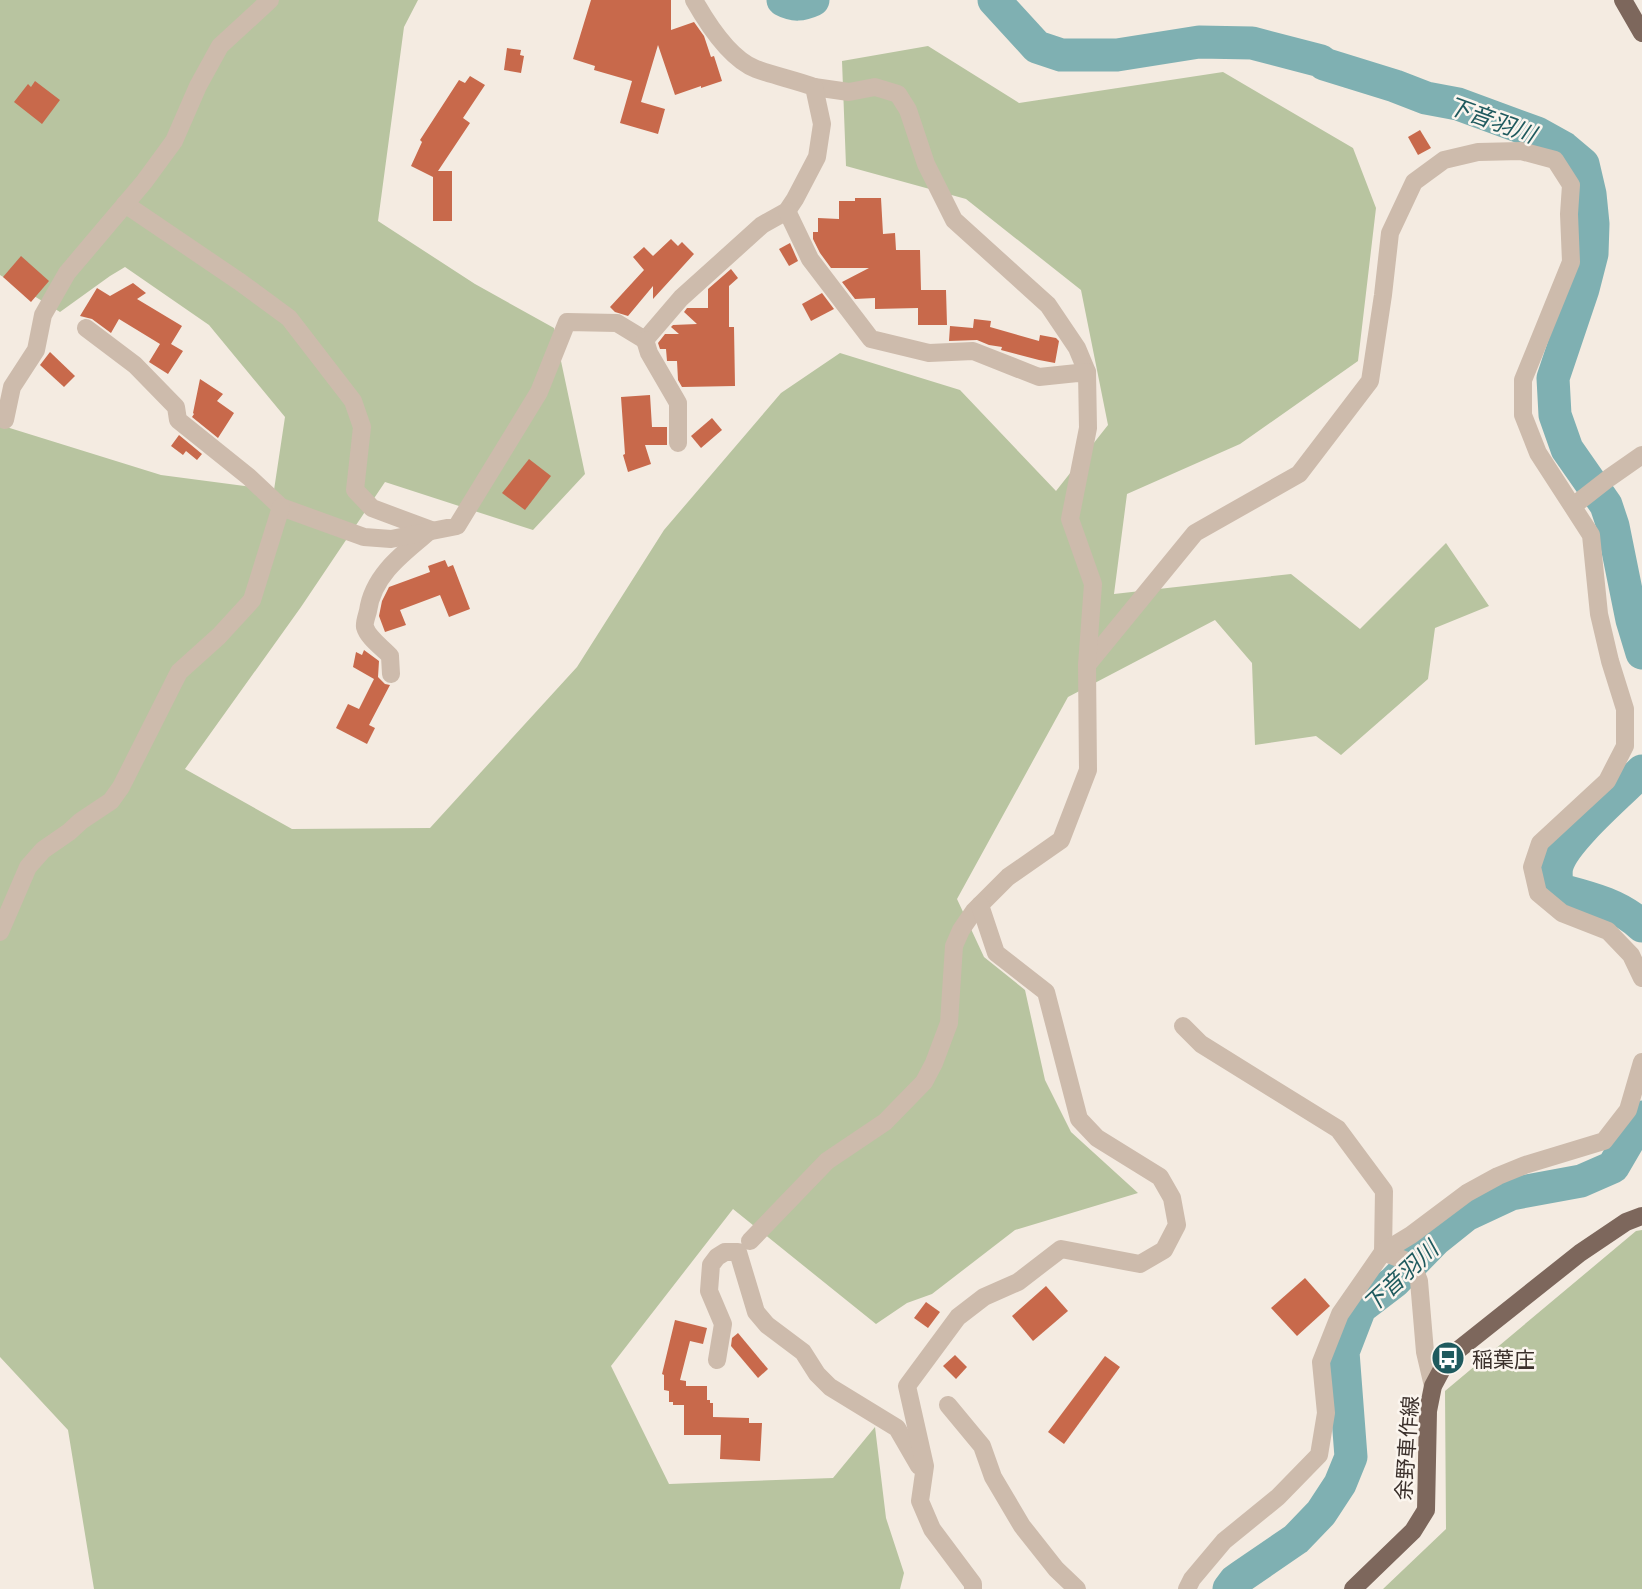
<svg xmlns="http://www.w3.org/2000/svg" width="1642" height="1589" viewBox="0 0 1642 1589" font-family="'Exo 2','Noto Sans JP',sans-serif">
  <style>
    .green { fill: #b8c4a0 }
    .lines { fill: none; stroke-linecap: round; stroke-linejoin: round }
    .river { stroke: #7fb0b2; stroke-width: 33 }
    .building { fill: #c8694b }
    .minor { stroke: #cdbbac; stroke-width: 18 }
    .major { stroke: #7d675c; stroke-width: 18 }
    .labels { text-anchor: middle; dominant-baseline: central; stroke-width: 5; stroke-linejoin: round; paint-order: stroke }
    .poi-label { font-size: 21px; fill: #3b302b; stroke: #fbf5ee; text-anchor: start }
    .street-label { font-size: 21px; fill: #3b302b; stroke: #fbf5ee }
    .water-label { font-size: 23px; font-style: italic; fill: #1f5a5e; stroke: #fbf5ee }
  </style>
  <rect width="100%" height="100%" fill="#f4ebe1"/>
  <g class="green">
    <path d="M0 0H418L404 27 378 221 475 284 554 328 585 474 533 530 385 482 301 607 185 769 292 829 430 828 577 667 664 530 781 393 840 353 960 390 1056 491 1108 425 1081 290 966 199 846 166 842 61 928 46 1019 103 1223 72 1353 148 1376 208 1358 361 1240 444 1127 494 1114 594 1291 574 1360 629 1446 543 1489 606 1435 628 1428 679 1341 755 1316 736 1255 745 1252 663 1215 620 1068 697 957 899 984 957 1025 990 1045 1080 1071 1132 1138 1193 1015 1230 932 1294 907 1303 876 1324 733 1209 611 1366 669 1484 833 1478 875 1427 886 1518 904 1573 900 1589H94L68 1430 0 1357V425L161 475 274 490 285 417 209 325 125 267 110 276 60 312 0 275Z"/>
    <path d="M1642 1230V1589H1383L1446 1529 1445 1391 1636 1231Z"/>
  </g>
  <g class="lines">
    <g class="river">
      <path d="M783 0C794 6 802 5 813 0"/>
      <path d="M994 0 1037 47 1061 55H1117L1199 42 1252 43 1321 61 1324 64 1395 86 1426 98 1458 104 1537 133 1564 148 1583 164 1590 194 1593 224 1592 254 1583 289 1553 378 1555 415 1567 449 1606 505 1613 526 1632 620 1642 653"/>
      <path d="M1642 771C1621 792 1564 840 1557 866 1555 873 1557 882 1557 889 1587 897 1619 904 1642 926"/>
      <path d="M1229 1589 1235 1581 1242 1576 1296 1539 1321 1513 1340 1484 1351 1457 1343 1352 1360 1308 1394 1282 1436 1239 1466 1215 1511 1194 1581 1181 1613 1167 1642 1117"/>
    </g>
  </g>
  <g class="building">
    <path d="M591 0H671V30L694 22 704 36 711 57 714 56 722 81 701 88V86L675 95 658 45 641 102 665 109 658 134 620 123 632 81 594 70 595 66 573 59Z"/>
    <path d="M507 48 521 50 520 55 524 56 521 73 504 70Z"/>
    <path d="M470 76 485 85 463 118 470 123 438 171H452V221H433V177L411 166 422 142 420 140 459 80 465 83Z"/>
    <path d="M35 81 60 100 42 124 14 102 28 84 31 87Z"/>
    <path d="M1420 130 1431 148 1418 155 1408 137Z"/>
    <path d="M855 198H881L883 234 895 233 896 250H920L921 290H946L947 325H918V308L875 309V298L855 299 842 282 869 268H831L820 253 813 239V232H818V218L839 219V201H855Z"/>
    <path d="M671 239 678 246 682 242 694 254 653 299V286L628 316 615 312 610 307 644 270 633 257 644 247 653 256Z"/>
    <path d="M790 243 798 261 789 266 779 249Z"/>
    <path d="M21 256 49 281 31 302 3 277Z"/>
    <path d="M731 269 738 278 729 286V327H734L735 386 682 387 678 380 677 361H667L666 349H660L658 343 665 334H679L671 327 673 325 697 324 684 312 687 308H708V289Z"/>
    <path d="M133 283 146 293 137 299 182 326 171 344 183 351 168 374 149 362 160 344 119 319 111 333 92 319 80 316 97 288 110 296Z"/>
    <path d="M822 293 834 309 811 321 802 304Z"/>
    <path d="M974 319 991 321 990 327 1039 341 1040 335 1056 338 1059 341 1055 363 1039 360 1001 350 1002 347 989 345 977 340 949 341 950 326 973 328Z"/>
    <path d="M50 352 75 376 64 387 40 365Z"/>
    <path d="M200 379 223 394 217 401 234 413 218 438 192 417 194 414 193 413Z"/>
    <path d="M650 395 652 427H667V445H645L651 464 628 472 623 455 625 454 621 397Z"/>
    <path d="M712 418 722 430 701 448 691 436Z"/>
    <path d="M179 435 202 454 197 460 186 451 183 455 171 446Z"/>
    <path d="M529 459 551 476 525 510 502 493Z"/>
    <path d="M445 560 448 567 453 565 470 609 449 617 440 595 400 610 406 625 385 632 379 616 382 601 389 587 430 572 428 566Z"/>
    <path d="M364 650 379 661 378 677 385 684 390 685 369 725 375 728 367 744 336 728 348 704 359 709 374 679 353 667 356 652 362 655Z"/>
    <path d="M1305 1278 1330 1306 1297 1336 1271 1308Z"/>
    <path d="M1046 1286 1068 1311 1033 1341 1012 1316Z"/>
    <path d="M926 1302 940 1312 928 1328 914 1318Z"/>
    <path d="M675 1320 707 1328 703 1344 690 1341 680 1380 686 1381V1386H707V1400H710V1403H713V1417L749 1418V1423H762L760 1461 720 1459 721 1435H684V1405H673V1402H669V1391L664 1390V1375L662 1374Z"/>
    <path d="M738 1333 768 1369 758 1378 731 1346 732 1338Z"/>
    <path d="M955 1355 967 1367 956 1379 943 1366Z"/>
    <path d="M1105 1356 1120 1367 1064 1444 1048 1432Z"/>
  </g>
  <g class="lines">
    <g class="minor">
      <path d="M814 87 849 92 875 87 898 94 908 110 926 164 954 220 1048 305 1077 348 1087 372"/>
      <path d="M125 204 240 282 289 318 353 401 362 427 355 490 372 508 431 530C405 552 373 574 368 611 367 615 364 623 365 627 368 638 383 648 390 656L391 674"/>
      <path d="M86 328 135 365 176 407 178 420 249 477 281 507 364 537 391 539 457 526 539 392 567 322 617 323 645 340 681 298 762 225 787 211 795 199 817 157 822 124 814 87C795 80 775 76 756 69 730 59 707 23 694 0"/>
      <path d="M645 340 649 353 678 403V443"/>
      <path d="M5 420 12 387 36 350 43 315 67 273 144 182 174 141 198 86 220 46 270 0"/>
      <path d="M1573 506 1609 478 1642 455"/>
      <path d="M1087 665 1195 533 1299 474 1370 381 1383 295 1390 233 1414 182 1444 160 1478 152 1521 151 1555 160 1571 185 1569 214 1571 262 1523 380V415L1538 453 1591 535 1599 614 1610 661 1625 709V746L1607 781 1540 843 1532 867 1538 893 1562 913 1608 931 1631 955 1642 978"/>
      <path d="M0 932 28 867 43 850 69 832 81 821 111 801 121 787 179 672 219 636 252 600 281 507"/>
      <path d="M1183 1026 1201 1044 1338 1129 1384 1191 1383 1252"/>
      <path d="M750 1241 827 1161 885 1122 924 1082 934 1063 949 1023 954 946 961 930 974 911 1008 877 1061 840 1088 770 1087 665 1093 584 1070 519 1088 428 1087 372 1039 377 973 351 929 353 871 339 810 259 787 211"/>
      <path d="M1383 1252 1412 1263 1419 1281 1425 1352 1433 1386"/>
      <path d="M717 1360 723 1324 709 1291 711 1265 717 1257 725 1252H738L756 1312 767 1325 803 1352 817 1374 830 1387 897 1428 919 1466"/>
      <path d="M948 1405 982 1446 993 1477 1022 1526 1056 1569 1077 1589"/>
      <path d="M973 1589V1584L932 1529 920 1501 925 1466 907 1386 958 1317 984 1297 1018 1282 1061 1249 1140 1264 1164 1250 1177 1225 1172 1198 1160 1177 1097 1138 1079 1119 1046 992 996 953 980 905"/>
      <path d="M1187 1589 1192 1579 1224 1541 1278 1497 1319 1455 1326 1413 1321 1362 1340 1314 1383 1252 1411 1235 1467 1193 1498 1176 1525 1165 1604 1141 1628 1110 1642 1062"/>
    </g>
    <g class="major">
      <path d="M1623 0 1642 33"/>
      <path d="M1353 1589 1413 1531 1426 1510 1428 1411 1433 1386 1448 1358 1580 1253 1626 1222 1642 1216"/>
    </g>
  </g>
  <defs>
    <symbol id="bus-disc" viewBox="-11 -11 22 22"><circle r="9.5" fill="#1f5a5e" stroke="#fbf5ee"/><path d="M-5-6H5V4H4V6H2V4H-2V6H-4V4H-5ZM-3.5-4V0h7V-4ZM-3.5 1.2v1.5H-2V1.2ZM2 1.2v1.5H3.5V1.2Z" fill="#fff"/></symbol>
  </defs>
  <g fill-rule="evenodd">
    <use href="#bus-disc" x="1429" y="1339" width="38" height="38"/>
  </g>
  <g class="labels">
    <g class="poi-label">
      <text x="1472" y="1358">稲葉庄</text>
    </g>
    <g class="street-label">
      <text transform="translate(1406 1448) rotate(-86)">余野車作線</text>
    </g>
    <g class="water-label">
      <text transform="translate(1492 119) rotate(20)">下音羽川</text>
      <text transform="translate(1400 1276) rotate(-43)">下音羽川</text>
    </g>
  </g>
</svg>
